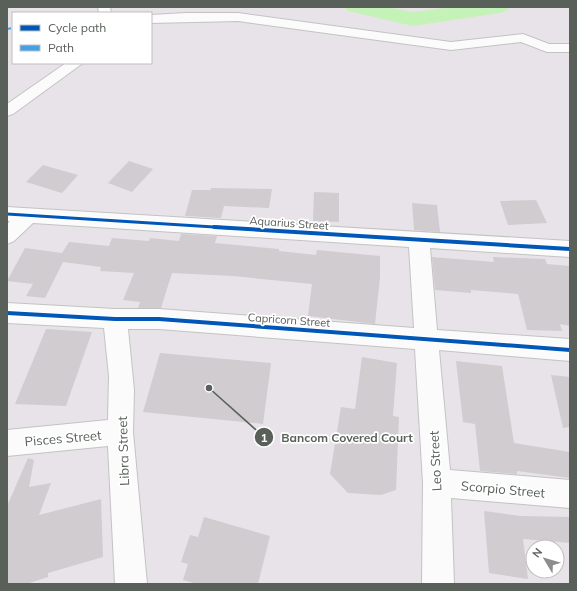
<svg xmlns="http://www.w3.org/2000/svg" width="577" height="591" viewBox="0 0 577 591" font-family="Mulish,sans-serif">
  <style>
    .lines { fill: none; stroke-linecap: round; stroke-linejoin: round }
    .river { fill: #c5f2b7; fill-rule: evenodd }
    .building { fill: #d0ccd0 }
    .minor-casing { stroke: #c3c3c3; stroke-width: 2 }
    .minor { fill: #fcfbfc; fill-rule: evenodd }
    .quiet { stroke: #42a2e5; stroke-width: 2; stroke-dasharray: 4 2; stroke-linecap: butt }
    .cycleway-far1-casing { stroke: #fff; stroke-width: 5 }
    .cycleway-casing { stroke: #fff; stroke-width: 6 }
    .cycleway-far1 { stroke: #0057b8; stroke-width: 3 }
    .cycleway { stroke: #0057b8; stroke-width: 4 }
    .labels { text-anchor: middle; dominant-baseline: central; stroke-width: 3.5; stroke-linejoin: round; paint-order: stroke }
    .street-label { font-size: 11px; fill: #596059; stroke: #fff }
    .near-street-label { font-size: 13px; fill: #596059; stroke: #fff }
    .leader { fill: none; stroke: #596059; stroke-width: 1.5 }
    .callout-dot { fill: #596059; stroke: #fff; stroke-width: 1.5 }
    .mark-label { font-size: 12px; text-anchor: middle; font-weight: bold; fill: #fff }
    .callout-label { font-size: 12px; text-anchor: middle; font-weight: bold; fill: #596059; stroke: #fff; stroke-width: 3.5; stroke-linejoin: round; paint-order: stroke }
  </style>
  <rect width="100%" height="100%" fill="#e8e3e8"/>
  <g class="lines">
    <path class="river" d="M344 7H386L413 12 453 7H510L506 11 499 13 413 26 348 11Z"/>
  </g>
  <g class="building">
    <path d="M129 161 153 169 132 192 108 183Z"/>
    <path d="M43 165 78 175 62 193 26 182Z"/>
    <path d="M211 188 272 189 269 208 224 206 221 218 185 216 192 190H211Z"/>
    <path d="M314 192 339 193V222L313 221Z"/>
    <path d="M536 200 547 223 508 225 500 201Z"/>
    <path d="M412 203 437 205 440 232 414 230Z"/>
    <path d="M181 234 217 236 215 243 279 249V251L316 255 317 250 380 256V277L375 324 308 316 312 284 233 276 172 273 161 308H138L140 302 123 300 134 273 100 271 101 267 63 262 45 298 26 296 33 284 7 281 25 248 62 253 69 242 109 246 112 238 149 241 150 238 179 241Z"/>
    <path d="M432 257 494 262 493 257 545 259 547 264 570 266V326L560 324 562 331 527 330 518 294 471 290V293L435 290Z"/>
    <path d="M46 329 92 332 66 406 15 404Z"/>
    <path d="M160 353 271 363 263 424 143 412Z"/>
    <path d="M362 357 397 363 393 416 399 417 396 490 381 495 348 493 330 474 341 407 355 409Z"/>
    <path d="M456 361 502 366 514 443 570 452V478L517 471V474L480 471 475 424 463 422Z"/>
    <path d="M551 375 570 377V427L563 428Z"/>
    <path d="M28 458 34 460 29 487 51 483 39 515 101 499 103 557 48 573V577L26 584H7V506Z"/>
    <path d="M484 511 520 516 570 517V543L523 539 528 579 489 573Z"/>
    <path d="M204 517 270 536 258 584H197L183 580 188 564 181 562 190 535 198 537Z"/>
  </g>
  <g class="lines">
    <defs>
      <g id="minor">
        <path d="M98 7H110L111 13H99Z"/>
        <path d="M186 13H238L451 42 523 34 549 44H570V52H547L521 42 451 50 238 21 151 23V15Z"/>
        <path d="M66 63H83L13 114 7 116V104Z"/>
        <path d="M7 207 570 241V257L430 248 437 330 570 339V361L439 350 450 470 570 480V508L451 498 454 584H422L423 483 415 349 159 329H128L134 390 133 432 147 584H115L108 446 7 456V430L108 420 109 376 104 328 7 323V303L115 309H159L414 328 409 247 33 223 14 241 7 244V224L10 221H7Z"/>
      </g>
    </defs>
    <use href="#minor" class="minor-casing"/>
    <use href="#minor" class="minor"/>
    <path class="quiet" d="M7 29 13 28"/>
    <defs>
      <path id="cycleway-far1" d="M7 214 230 228"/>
      <g id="cycleway">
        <path d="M214 227 570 249"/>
        <path d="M7 313 115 319H159L570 350"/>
      </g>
    </defs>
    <use href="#cycleway-far1" class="cycleway-far1-casing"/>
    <use href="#cycleway" class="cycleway-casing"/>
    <use href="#cycleway-far1" class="cycleway-far1"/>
    <use href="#cycleway" class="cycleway"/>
  </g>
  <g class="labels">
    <g class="street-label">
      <text transform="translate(289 223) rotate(4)">Aquarius Street</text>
      <text transform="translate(289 320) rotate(4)">Capricorn Street</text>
    </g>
    <g class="near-street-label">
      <text transform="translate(63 438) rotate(-5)">Pisces Street</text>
      <text transform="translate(123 451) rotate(-92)">Libra Street</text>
      <text transform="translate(435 461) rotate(-93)">Leo Street</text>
      <text transform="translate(503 489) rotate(5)">Scorpio Street</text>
    </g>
  </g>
  <path class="leader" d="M209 388L264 437"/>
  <g class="callout-dot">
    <circle cx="209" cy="388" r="4"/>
    <circle cx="264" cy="437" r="10"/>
  </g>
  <g class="mark-label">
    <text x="264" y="442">1</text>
  </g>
  <g class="callout-label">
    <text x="347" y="442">Bancom Covered Court</text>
  </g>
  <rect width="577" height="591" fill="none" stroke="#596059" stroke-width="16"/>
  <rect x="12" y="12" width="140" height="52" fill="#ffffff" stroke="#bdbfbd"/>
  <rect x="20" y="25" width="20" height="6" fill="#0057b8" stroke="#bdbfbd"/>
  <text x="48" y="32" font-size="12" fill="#596059">Cycle path</text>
  <rect x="20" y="45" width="20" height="6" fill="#42a2e5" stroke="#bdbfbd"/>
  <text x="48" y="52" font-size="12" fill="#596059">Path</text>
  <g transform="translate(545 559) rotate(308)"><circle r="19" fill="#ffffff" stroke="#bdbfbd"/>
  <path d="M0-3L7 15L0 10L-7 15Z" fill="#8b8e8b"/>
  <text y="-6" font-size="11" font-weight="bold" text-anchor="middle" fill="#596059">N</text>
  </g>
</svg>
